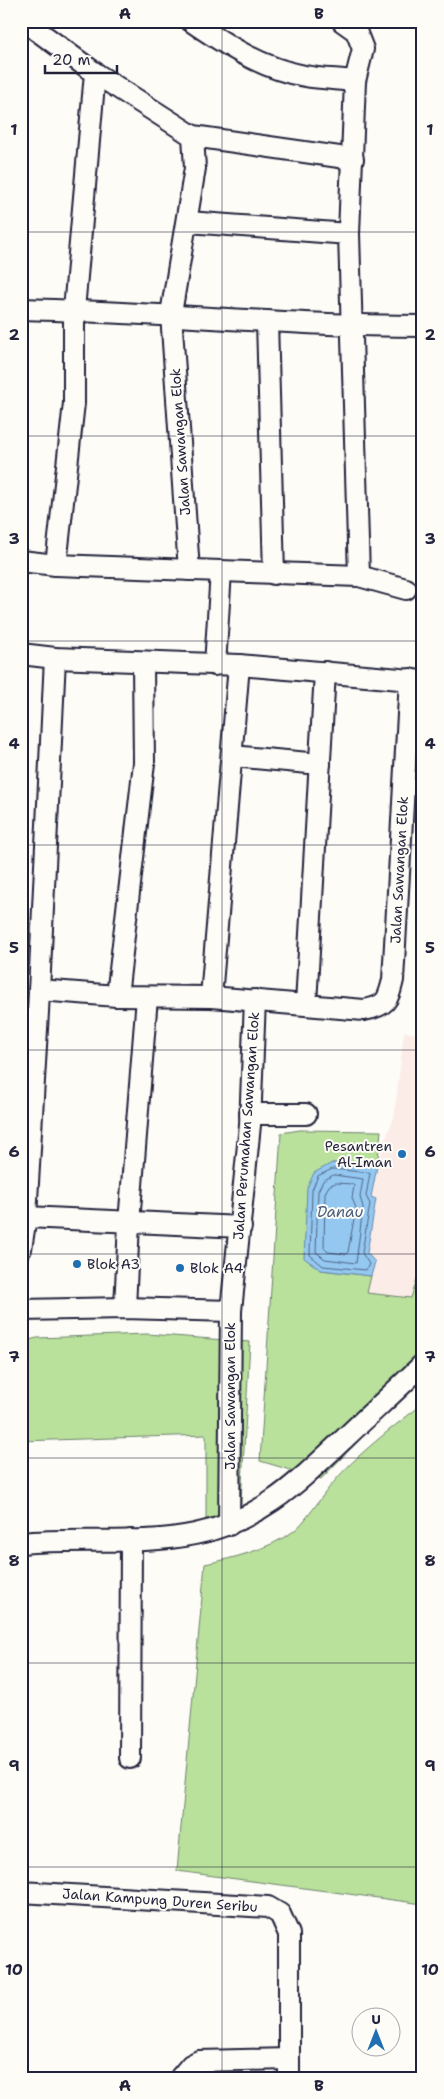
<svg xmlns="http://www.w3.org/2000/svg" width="444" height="2099" viewBox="0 0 444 2099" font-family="'Shantell Sans',sans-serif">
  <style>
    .built { fill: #fcece8 }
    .green { fill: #b9e19c; stroke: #6e826c }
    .water { fill: #94c8f1; stroke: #6686a8 }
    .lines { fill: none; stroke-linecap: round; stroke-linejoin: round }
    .shore { stroke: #506484; stroke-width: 1 }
    .minor-casing { stroke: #22223b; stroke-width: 24 }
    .minor { stroke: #fdfcf7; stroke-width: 20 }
    .grid { fill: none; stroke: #22223b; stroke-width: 1; stroke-opacity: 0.55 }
    .poi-dot { fill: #1f6fb2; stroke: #fdfcf7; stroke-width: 2 }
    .labels { text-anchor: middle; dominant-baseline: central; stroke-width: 4; stroke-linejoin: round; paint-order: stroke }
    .street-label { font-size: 14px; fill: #22223b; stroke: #fdfcf7 }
    .poi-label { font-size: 14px; fill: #22223b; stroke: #fdfcf7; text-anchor: start }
    .water-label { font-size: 15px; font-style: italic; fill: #4a5c7b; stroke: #fdfcf7 }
    .neatline { fill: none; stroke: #22223b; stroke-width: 2 }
    .grid-label { font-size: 16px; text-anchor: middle; font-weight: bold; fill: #22223b }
  </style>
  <rect width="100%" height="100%" fill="#fdfcf7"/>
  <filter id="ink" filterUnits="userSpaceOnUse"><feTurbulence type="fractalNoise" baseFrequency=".02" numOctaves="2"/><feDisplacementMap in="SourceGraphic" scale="10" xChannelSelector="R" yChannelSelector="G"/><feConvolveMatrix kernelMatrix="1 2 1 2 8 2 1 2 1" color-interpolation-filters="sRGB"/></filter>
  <g filter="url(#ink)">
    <path class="built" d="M404 1032 423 1035V1260L411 1298 367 1293 375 1262 367 1254 376 1199 371 1197 384 1141 394 1118Z"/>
    <g class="green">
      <path d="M300 1130 381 1131 377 1167 332 1163 321 1270 371 1276 367 1293 411 1298 423 1260V1381L395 1403 321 1479 260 1461 281 1133Z"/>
      <path d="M147 1334 250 1342 240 1519 234 1535 206 1537V1435L21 1441V1342L37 1338Z"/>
      <path d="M423 1404V1904L177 1871 205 1564C234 1558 266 1550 291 1533 304 1525 322 1495 333 1483 355 1456 395 1425 423 1404Z"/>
    </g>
    <path class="water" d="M332 1163 377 1167 371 1197 376 1199 367 1253 375 1262 371 1276 321 1270 304 1258 307 1188 314 1173Z"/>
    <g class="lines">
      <g class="shore">
        <path d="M333 1169 370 1173 366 1196 370 1204 362 1253 369 1264 366 1270 323 1266 310 1255 312 1190 318 1176Z"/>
        <path d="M334 1175 363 1179 360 1197 363 1207 356 1263 325 1259 316 1252 318 1191 323 1181Z"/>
        <path d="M336 1183 352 1184 354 1186 352 1198 356 1208 348 1252 346 1254 328 1252 324 1248 325 1193 329 1186Z"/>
      </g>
      <defs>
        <g id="minor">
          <path d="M24 21 95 73 193 136 195 168 171 314 189 570"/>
          <path d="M191 21C226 45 263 69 305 76 321 79 338 79 355 81"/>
          <path d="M342 21 356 31 363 49 355 81 349 234 359 576"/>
          <path d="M193 136 353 159"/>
          <path d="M188 222 349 234"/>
          <path d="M21 309C155 312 289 326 423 326"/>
          <path d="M267 321 274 574"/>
          <path d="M21 561 56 565 359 576 406 589"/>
          <path d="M56 565 74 403V310L95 73"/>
          <path d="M21 654 55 658 239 665 423 681"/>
          <path d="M215 665 221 571"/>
          <path d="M232 756 320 764"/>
          <path d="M39 990 117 996 211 997 364 1010C386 1006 388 1001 393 980L410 679"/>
          <path d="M117 996 144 763 143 662"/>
          <path d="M211 997 239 665"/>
          <path d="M306 1004 325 672"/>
          <path d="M250 1114H306"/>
          <path d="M26 1217 241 1227"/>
          <path d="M21 1249 26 1217 38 1012 55 658"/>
          <path d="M125 1308 129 1223 147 997"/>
          <path d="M21 1310 125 1308 231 1311"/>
          <path d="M229 1525 231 1311 250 1125 255 1000"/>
          <path d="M21 1543C79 1537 138 1546 195 1534 262 1520 298 1482 346 1437 371 1413 398 1389 423 1364"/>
          <path d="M130 1758 131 1540"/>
          <path d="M21 1892 268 1907 280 1914 289 1934V2078"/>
          <path d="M180 2078 191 2065 199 2061 289 2059"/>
        </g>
      </defs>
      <use href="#minor" class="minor-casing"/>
      <use href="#minor" class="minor"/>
    </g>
  </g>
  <path class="grid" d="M222 21V2078M21 232H423M21 436H423M21 641H423M21 845H423M21 1050H423M21 1254H423M21 1458H423M21 1663H423M21 1867H423"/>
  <g class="poi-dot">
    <circle cx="402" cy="1154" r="5"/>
    <circle cx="77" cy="1264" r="5"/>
    <circle cx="180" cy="1268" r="5"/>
  </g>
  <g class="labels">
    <g class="street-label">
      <text transform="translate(180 442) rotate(-94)">Jalan Sawangan Elok</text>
      <text transform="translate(399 870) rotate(-87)">Jalan Sawangan Elok</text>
      <text transform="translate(246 1126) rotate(-86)">Jalan Perumahan Sawangan Elok</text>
      <text transform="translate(230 1396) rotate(-90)">Jalan Sawangan Elok</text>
      <text transform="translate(160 1900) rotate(4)">Jalan Kampung Duren Seribu</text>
    </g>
    <g class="poi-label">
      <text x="392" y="1146" text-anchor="end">Pesantren<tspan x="392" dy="16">Al-Iman</tspan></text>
      <text x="87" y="1264">Blok A3</text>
      <text x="190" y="1268">Blok A4</text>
    </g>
    <g class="water-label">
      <text x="340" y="1212">Danau</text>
    </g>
  </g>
  <rect width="444" height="2099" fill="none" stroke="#fdfcf7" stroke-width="55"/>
  <g transform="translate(376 2032)"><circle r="24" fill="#fdfcf7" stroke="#a5a5ac"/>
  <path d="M0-4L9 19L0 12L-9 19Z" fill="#1f6fb2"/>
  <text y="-8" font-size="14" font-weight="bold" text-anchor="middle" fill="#22223b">U</text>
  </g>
  <path d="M45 65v8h72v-8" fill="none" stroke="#22223b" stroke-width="2.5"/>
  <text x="52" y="65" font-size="15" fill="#22223b" stroke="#fdfcf7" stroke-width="4" paint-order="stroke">20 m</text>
  <rect x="28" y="28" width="388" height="2044" class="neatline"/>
  <g class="grid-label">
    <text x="125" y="19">A</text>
    <text x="319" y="19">B</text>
    <text x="14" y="135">1</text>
    <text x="430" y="135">1</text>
    <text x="14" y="340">2</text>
    <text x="430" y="340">2</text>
    <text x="14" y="544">3</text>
    <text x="430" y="544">3</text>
    <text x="14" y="749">4</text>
    <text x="430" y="749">4</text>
    <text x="14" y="953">5</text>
    <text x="430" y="953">5</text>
    <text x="14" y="1157">6</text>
    <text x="430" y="1157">6</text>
    <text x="14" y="1362">7</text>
    <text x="430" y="1362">7</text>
    <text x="14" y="1566">8</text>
    <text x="430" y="1566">8</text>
    <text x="14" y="1771">9</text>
    <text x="430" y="1771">9</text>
    <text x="14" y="1975">10</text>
    <text x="430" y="1975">10</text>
    <text x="125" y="2091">A</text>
    <text x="319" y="2091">B</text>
  </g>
</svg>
